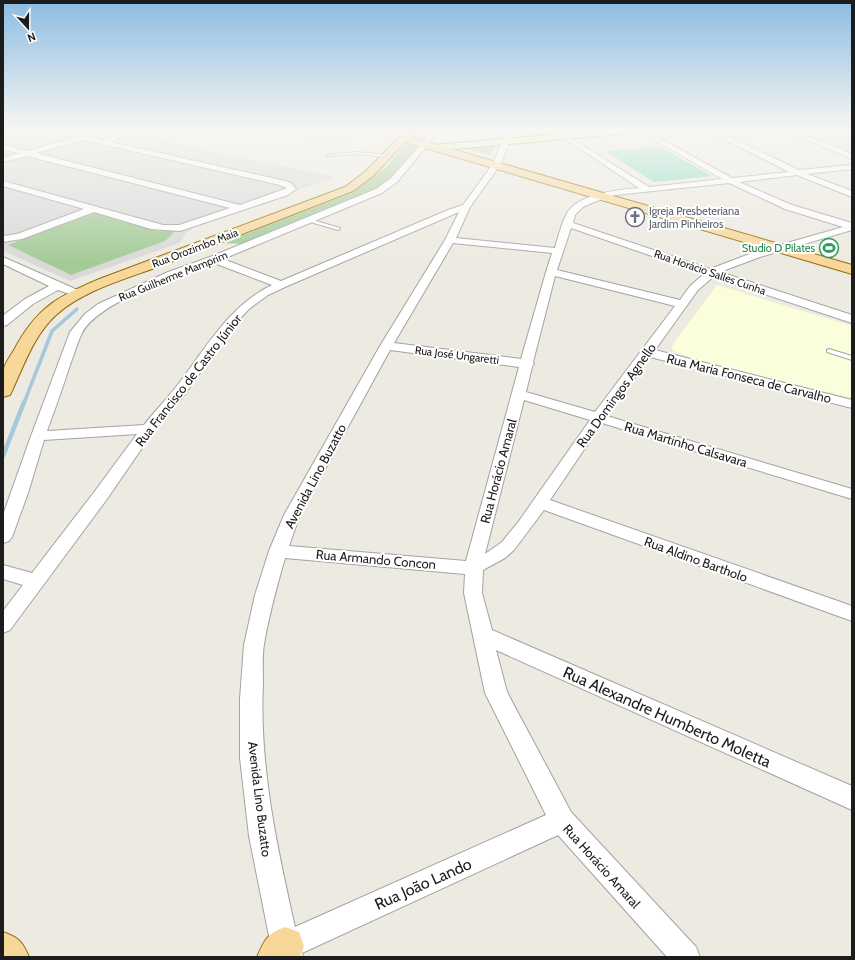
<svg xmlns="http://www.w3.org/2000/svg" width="855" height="960" viewBox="0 0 855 960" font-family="Cabin,sans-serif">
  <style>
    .residential { fill: #dad9d9 }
    .education { fill: #fbfeda }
    .forest { fill: #a3cb97 }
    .pitch { fill: #81dabe }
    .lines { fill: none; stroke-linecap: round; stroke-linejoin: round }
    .stream-far1 { stroke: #a3c9da; stroke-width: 3.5 }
    .stream { stroke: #a3c9da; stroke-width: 4.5 }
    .lane-casing { stroke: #a3a3a3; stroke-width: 2 }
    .street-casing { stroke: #a3a3a3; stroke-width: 2 }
    .secondary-casing { stroke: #5b6d08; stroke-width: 2 }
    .primary-casing { stroke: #8f6b05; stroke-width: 2 }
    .lane { fill: #fff; fill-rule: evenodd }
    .street { fill: #fff; fill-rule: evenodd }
    .secondary { fill: #eff7b6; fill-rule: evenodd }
    .primary { fill: #f8d79b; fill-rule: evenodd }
    .labels { text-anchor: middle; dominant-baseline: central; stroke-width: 4; stroke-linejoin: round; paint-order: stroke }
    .far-worship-label { font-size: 11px; fill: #5b616d; stroke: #fff; text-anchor: start }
    .far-street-label { font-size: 11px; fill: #1c1c1c; stroke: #fff }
    .far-leisure-label { font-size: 11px; fill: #27864d; stroke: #fff; text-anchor: end }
    .street-label { font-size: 13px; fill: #1c1c1c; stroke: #fff }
    .near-street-label { font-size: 16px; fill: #1c1c1c; stroke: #fff }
  </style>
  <rect width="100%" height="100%" fill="#edeae1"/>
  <g class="residential">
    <path d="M3 130H177L156 139 335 177 196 226 186 233 180 243 70 281 3 251Z"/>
    <path d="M267 130H360L365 131 335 142Z"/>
    <path d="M798 130H852V152Z"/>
  </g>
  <path class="education" d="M717 285 852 326V398L697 361 672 350 673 344Z"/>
  <g class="forest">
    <path d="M407 142 421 146 387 182 361 196 328 211 242 244 223 243 352 193 386 167Z"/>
    <path d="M497 142 490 155 458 147Z"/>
    <path d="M95 213 158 231H175L165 241 71 275 8 245Z"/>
  </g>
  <path class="pitch" d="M660 147 712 176 654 182 605 151Z"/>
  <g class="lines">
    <path class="stream-far1" d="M24 403 52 331 77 309"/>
    <path class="stream" d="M3 456 24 402"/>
    <defs>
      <g id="lane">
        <path d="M357 152 386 155 388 156 386 157 357 154 328 156 326 155Z"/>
        <path d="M309 219 340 228V229L338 230 307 221V220Z"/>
        <path d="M829 349 852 356V360L827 352V350Z"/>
      </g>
      <g id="street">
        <path d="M48 130H58L103 140 130 130H138L137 131 111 142 285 181 291 183 296 189 288 195 180 231 151 229 94 212 22 239 3 242V236L17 234 84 209 3 186V181L163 225H179L230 208 27 156 3 162V158L19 153 3 149V145L27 151 75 138ZM84 140 280 185 287 188 240 205 36 153Z"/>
        <path d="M434 130H440L397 182 382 193 223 259 281 281 448 210 463 205 492 165 503 140 512 130H518L510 140 500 165 470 207 456 238 555 248C558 237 561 225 566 215 577 193 618 190 639 188L558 134V132L560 131 649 187 722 179 639 131 638 130H645L732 178 789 172 708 131 707 130H715L799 170 852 165V169L807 174 852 191V197L797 175 739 182 792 205 852 223V230L760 257 720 272 852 315V323L713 277 698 290 655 350 852 400V408L650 357 607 416 852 489V499L602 423 550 500 852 606V621L544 510 514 550 505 558 483 570 482 593 492 630 852 786V810L496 650 507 692 571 812 696 947 700 957H667L558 835 302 953 303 957H275L271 946 249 836 240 758V699L244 645 255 595 269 551 284 515 380 346 445 240 459 212 285 287 268 295 249 309 235 324 185 394 153 432 107 499 10 630 3 633V611L23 585 3 579V565L32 573 95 491 137 434 44 440 28 493 12 537 9 541 3 543V515L31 436 70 332 85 314 98 304 168 272 210 257 376 189 391 178ZM729 183 785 209 843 227 752 253 710 269 573 223 575 215 583 207 594 202 615 195ZM571 228 704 274 690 286 680 300 557 270ZM453 243 552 253 546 272 521 359 394 343ZM214 263 272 285C228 306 205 350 176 387 166 400 154 412 144 425L47 431C55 409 63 387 70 365 74 355 77 343 82 333 98 302 181 274 214 263ZM555 276 675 306 595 412 526 392 532 367 534 364 533 362ZM390 350 519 367 466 561 289 546 300 515ZM524 400 590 420 519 521 502 542 485 554ZM285 558 465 574 464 593 485 693 546 815 295 927C277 847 259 766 263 683 263 670 262 657 264 644 269 615 277 586 285 558Z"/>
        <path d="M785 130H793L852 154V159Z"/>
        <path d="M3 257 82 292 84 294 78 297 58 290 33 304 7 325 3 326V316L5 314 25 299 49 286 3 264Z"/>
      </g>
      <path id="secondary" d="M604 130H636L631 133 434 151 429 148 434 145Z"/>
      <g id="primary">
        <path d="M406 130H416L410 137 852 265V274L405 142 373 176 353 191C290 216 226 240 163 265 129 278 83 290 56 315 34 335 24 365 12 391L10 395 3 397C3 389 1 380 3 372 4 365 10 356 14 350 37 307 58 296 102 278L345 187 365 172Z"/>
        <path d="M285 927 299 932 304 946 300 957H257C265 939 267 934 285 927Z"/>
        <path d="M3 932C19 938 22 941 29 957H3Z"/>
      </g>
    </defs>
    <use href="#lane" class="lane-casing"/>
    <use href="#street" class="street-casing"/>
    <use href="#secondary" class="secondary-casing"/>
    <use href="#primary" class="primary-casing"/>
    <use href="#lane" class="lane"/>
    <use href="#street" class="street"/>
    <use href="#secondary" class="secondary"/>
    <use href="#primary" class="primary"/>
  </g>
  <linearGradient id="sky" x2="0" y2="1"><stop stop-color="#8cbce2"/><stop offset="0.49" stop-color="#f7f6f2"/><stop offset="1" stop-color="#f7f6f2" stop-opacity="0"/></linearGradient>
  <rect width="855" height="264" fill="url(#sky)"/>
  <defs>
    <symbol id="church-ring" viewBox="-11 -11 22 22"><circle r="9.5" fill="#fff" stroke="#6b7280" stroke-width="1.5"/><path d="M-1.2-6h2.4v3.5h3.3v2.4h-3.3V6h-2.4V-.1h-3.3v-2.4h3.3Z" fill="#6b7280"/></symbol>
    <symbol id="stadium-ring" viewBox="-11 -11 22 22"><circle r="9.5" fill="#fff" stroke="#2e9e5b" stroke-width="1.5"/><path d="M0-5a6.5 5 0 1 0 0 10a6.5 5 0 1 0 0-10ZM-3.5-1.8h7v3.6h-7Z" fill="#2e9e5b"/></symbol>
  </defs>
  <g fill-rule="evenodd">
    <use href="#church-ring" x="624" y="206" width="22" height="22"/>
    <use href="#stadium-ring" x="818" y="237" width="22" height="22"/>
  </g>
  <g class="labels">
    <g class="far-worship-label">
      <text x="649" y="211">Igreja Presbeteriana<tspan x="649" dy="13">Jardim Pinheiros</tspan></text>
    </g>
    <g class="far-street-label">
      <text transform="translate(195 248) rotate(-21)">Rua Orozimbo Maia</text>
      <text transform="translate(710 272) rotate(19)">Rua Horácio Salles Cunha</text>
      <text transform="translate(173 276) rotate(-22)">Rua Guilherme Mamprim</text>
      <text transform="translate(457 355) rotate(7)">Rua José Ungaretti</text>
    </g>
    <g class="far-leisure-label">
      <text x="815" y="248">Studio D Pilates</text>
    </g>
    <g class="street-label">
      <text transform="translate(749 378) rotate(14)">Rua Maria Fonseca de Carvalho</text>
      <text transform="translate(188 380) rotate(-52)">Rua Francisco de Castro Júnior</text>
      <text transform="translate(616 395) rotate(-54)">Rua Domingos Agnello</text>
      <text transform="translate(686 444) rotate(17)">Rua Martinho Calsavara</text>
      <text transform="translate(498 471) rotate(-75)">Rua Horácio Amaral</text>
      <text transform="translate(315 476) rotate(-62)">Avenida Lino Buzatto</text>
      <text transform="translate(376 559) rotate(5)">Rua Armando Concon</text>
      <text transform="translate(696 559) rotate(20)">Rua Aldino Bartholo</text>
      <text transform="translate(260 799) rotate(83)">Avenida Lino Buzatto</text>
      <text transform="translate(602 866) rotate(48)">Rua Horácio Amaral</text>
    </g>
    <g class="near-street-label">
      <text transform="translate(667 717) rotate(24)">Rua Alexandre Humberto Moletta</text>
      <text transform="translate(423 884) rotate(-24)">Rua João Lando</text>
    </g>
  </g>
  <rect width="855" height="960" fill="none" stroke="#1c1c1c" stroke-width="8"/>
  <g transform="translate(28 28) rotate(159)" stroke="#ffffff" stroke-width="3" paint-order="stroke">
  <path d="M0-3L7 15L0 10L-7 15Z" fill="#1c1c1c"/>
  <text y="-6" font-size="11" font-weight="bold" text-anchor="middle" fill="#1c1c1c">N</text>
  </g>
</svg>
